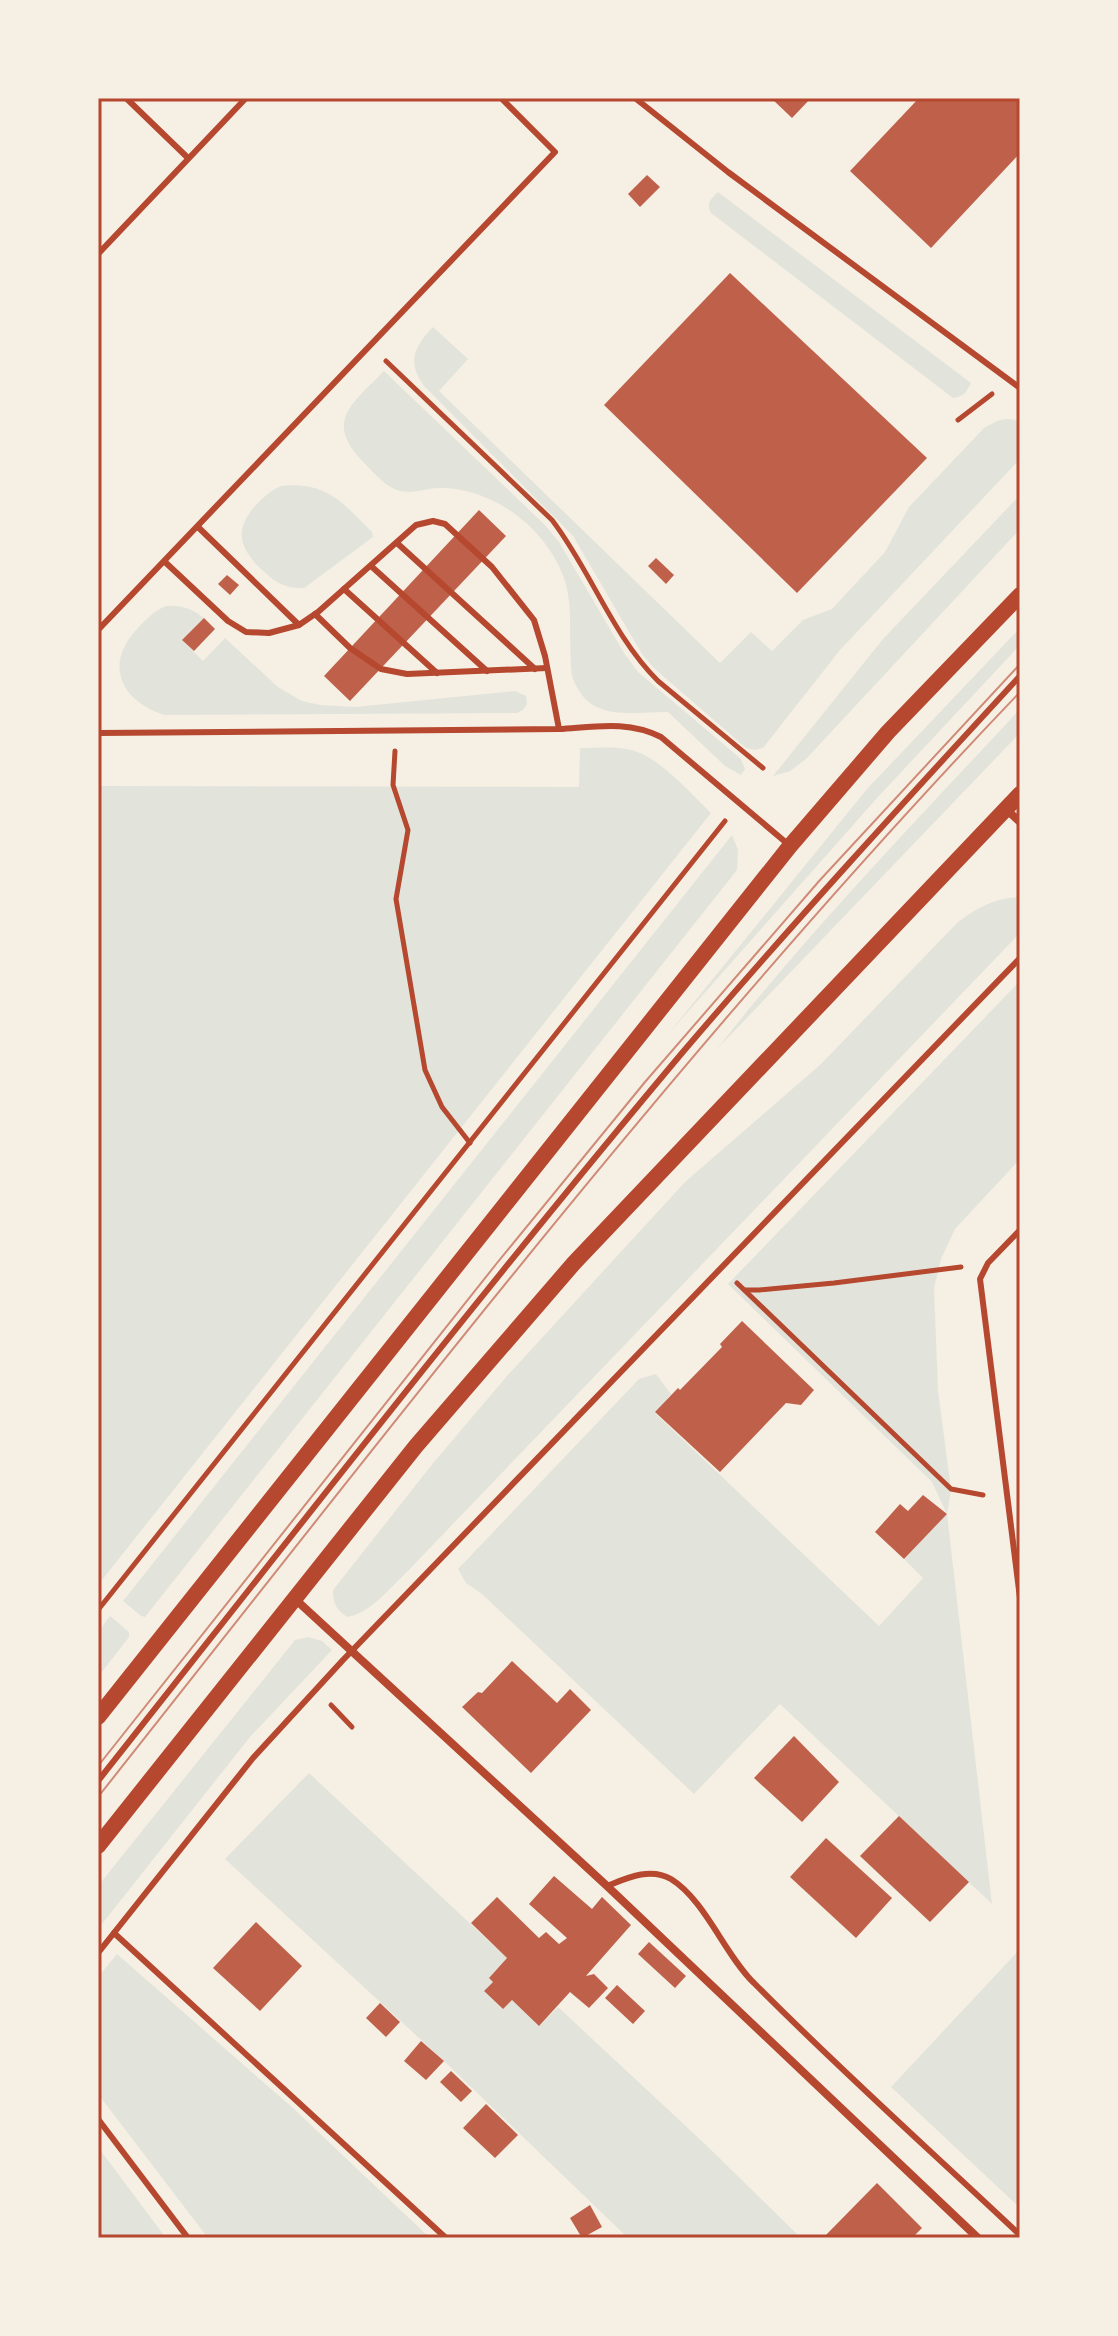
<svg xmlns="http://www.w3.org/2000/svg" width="1118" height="2336" viewBox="0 0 1118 2336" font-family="Inter,sans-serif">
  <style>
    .green { fill: #e2e4dc }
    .building { fill: #bf614a }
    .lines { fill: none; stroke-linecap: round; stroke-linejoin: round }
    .path { stroke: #b5482f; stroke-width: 5 }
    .service { stroke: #b5482f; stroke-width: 6 }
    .minor { stroke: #b5482f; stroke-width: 8 }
    .secondary { stroke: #b5482f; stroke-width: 16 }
    .tram { stroke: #cf8b77; stroke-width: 2 }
    .neatline { fill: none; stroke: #b5482f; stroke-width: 3 }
  </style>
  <rect width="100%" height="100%" fill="#f6efe4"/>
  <g class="green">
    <path d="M718 192 971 383C967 391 964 397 953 398L711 213C706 203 710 200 718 192Z"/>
    <path d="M433 327 468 359 439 391 720 663 751 632 772 651 803 620 832 609 885 552 909 507 984 428C996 421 1006 415 1020 422V459L840 650 763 748 755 750 746 748 655 669 642 654 573 536 424 386C407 362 413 348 433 327Z"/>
    <path d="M384 371 545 525 559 542 624 653 638 672 741 759 745 769 741 775 725 766 668 712C628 712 588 723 572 676 566 620 581 590 543 541 520 511 481 489 443 488 429 487 414 494 400 491 386 487 376 475 366 465 323 422 350 406 384 371Z"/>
    <path d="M281 486C326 481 342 502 372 532L373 537 304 588C284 589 275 582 261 569 239 548 234 529 256 505 264 497 270 491 281 486Z"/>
    <path d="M1020 495V529L806 759 790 771 773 776 883 639Z"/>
    <path d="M166 606C182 605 192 609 204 618L182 640 203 661 225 638 278 687 302 701 320 705 355 707 515 691 526 696 527 704 523 710 517 713 165 715C122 702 103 665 137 629 146 619 154 611 166 606Z"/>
    <path d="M1020 628V645L877 798 669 1033 867 789Z"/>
    <path d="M1020 709V733L717 1049C809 931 918 819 1020 709Z"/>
    <path d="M580 748C596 748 615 746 631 750 660 757 690 793 711 813L98 1585V786L579 787Z"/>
    <path d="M732 835 738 850 737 870 145 1617 141 1616 123 1601Z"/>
    <path d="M1020 897V933L404 1575C388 1590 369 1614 347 1617 336 1609 333 1604 333 1590L434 1462 507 1376 685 1182 821 1064 957 923C976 908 995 898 1020 897Z"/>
    <path d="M1020 981V1159L955 1229 941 1259 934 1288 938 1391 951 1489 947 1514 992 1904 780 1704 694 1794 482 1594 466 1583 458 1569 639 1379 656 1374 671 1394 655 1413 879 1626 923 1578 904 1559 947 1514 932 1482 728 1284Z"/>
    <path d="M110 1616 129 1632V1637L98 1677V1632Z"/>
    <path d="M308 1637 322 1641 332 1650 250 1737 98 1929V1886L295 1640Z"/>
    <path d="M309 1773 507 1958 489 1978 493 1982 484 1991 502 2009 512 2000 539 2026 558 2007 705 2144 801 2238H628L444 2061 225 1859Z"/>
    <path d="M1020 1949V2208L891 2087Z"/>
    <path d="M117 1954 294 2109 430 2238H208L98 2094V1977Z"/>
    <path d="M98 2147 166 2238H98Z"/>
  </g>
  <g class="building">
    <path d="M771 98H811L792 118Z"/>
    <path d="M919 98H1020V153L931 248 850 171Z"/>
    <path d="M647 175 660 187 640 207 628 194Z"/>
    <path d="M730 273 927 458 797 593 604 405Z"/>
    <path d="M479 510 506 536 350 701 324 676Z"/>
    <path d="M656 558 674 575 666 584 648 566Z"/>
    <path d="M227 575 239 585 230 595 218 584Z"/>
    <path d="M204 618 215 629 194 651 182 640Z"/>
    <path d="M742 1321 814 1390 801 1405 786 1403 720 1472 655 1412 678 1388 680 1390 722 1347 720 1344Z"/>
    <path d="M923 1495 947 1514 904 1559 875 1532 900 1504 908 1511Z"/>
    <path d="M512 1661 557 1703 570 1689 591 1710 531 1773 462 1707 478 1692 482 1693Z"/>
    <path d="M794 1736 839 1782 802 1822 754 1778Z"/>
    <path d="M899 1816 969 1882 930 1922 860 1856Z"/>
    <path d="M826 1838 892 1898 856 1938 790 1877Z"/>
    <path d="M554 1876 592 1909 602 1897 631 1925 586 1976 594 1974 608 1988 589 2008 570 1992 539 2026 512 2000 503 2009 484 1991 493 1982 489 1978 507 1958 471 1923 497 1897 539 1938 546 1932 559 1944 567 1938 529 1904Z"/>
    <path d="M256 1922 302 1966 260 2011 213 1968Z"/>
    <path d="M649 1942 686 1976 675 1988 638 1954Z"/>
    <path d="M617 1985 645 2011 633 2024 605 1998Z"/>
    <path d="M380 2003 400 2022 386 2037 366 2018Z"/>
    <path d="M421 2041 444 2061 426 2080 404 2061Z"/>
    <path d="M451 2071 472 2091 461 2102 440 2082Z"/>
    <path d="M486 2104 518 2135 495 2158 463 2128Z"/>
    <path d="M877 2183 922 2228 912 2238H823Z"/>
    <path d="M590 2205 602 2227 582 2238 570 2218Z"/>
  </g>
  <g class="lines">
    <g class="path">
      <path d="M386 361 552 520C591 571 612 635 658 681L763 768"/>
      <path d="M958 420 992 394"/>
      <path d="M395 751 393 785 408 830 396 899 425 1070 442 1107 470 1143"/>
      <path d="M737 1283 951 1489 983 1495"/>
      <path d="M745 1290H759L834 1283 961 1267"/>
      <path d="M98 1610 725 821"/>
      <path d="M331 1705 352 1727"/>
    </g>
    <g class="service">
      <path d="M126 98 188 158"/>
      <path d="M635 98 728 172 1020 388"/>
      <path d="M98 254 246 98"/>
      <path d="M198 527 299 625"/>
      <path d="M397 543 535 669"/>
      <path d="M165 562 228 621 246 632 269 633 299 625 318 612 416 525 433 521 445 524 492 567 534 620 545 656 559 729"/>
      <path d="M371 566 487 671"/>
      <path d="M344 589 437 673"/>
      <path d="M315 614 350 648 381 669 407 674 547 668"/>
      <path d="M98 630 555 152 501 98"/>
      <path d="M98 733 559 729C594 727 628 720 661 737L789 845"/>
      <path d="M1020 1230 988 1263 980 1279 1020 1598"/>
      <path d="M98 1781C291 1537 482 1291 682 1053 792 924 906 800 1020 676"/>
      <path d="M607 1886C627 1878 650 1867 671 1879 705 1900 725 1955 754 1983 840 2070 931 2151 1020 2235"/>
      <path d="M114 1933 446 2238"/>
      <path d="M98 1953 253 1758 343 1660 1020 958"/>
      <path d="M98 2119 188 2238"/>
    </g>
    <g class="minor">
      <path d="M1006 809 1020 822"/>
      <path d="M295 1599 607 1886 978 2238"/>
    </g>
    <g class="secondary">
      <path d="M98 1717 790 846 888 732 1020 595"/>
      <path d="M98 1846 416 1446 574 1263 1020 794"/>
    </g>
    <g class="tram">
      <path d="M98 1766 497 1263 645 1082 820 880 1020 664"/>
      <path d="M98 1797C396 1421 688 1039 1020 692"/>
    </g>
  </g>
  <rect width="1118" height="2336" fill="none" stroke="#f6efe4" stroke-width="200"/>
  <rect x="100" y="100" width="918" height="2136" class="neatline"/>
</svg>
